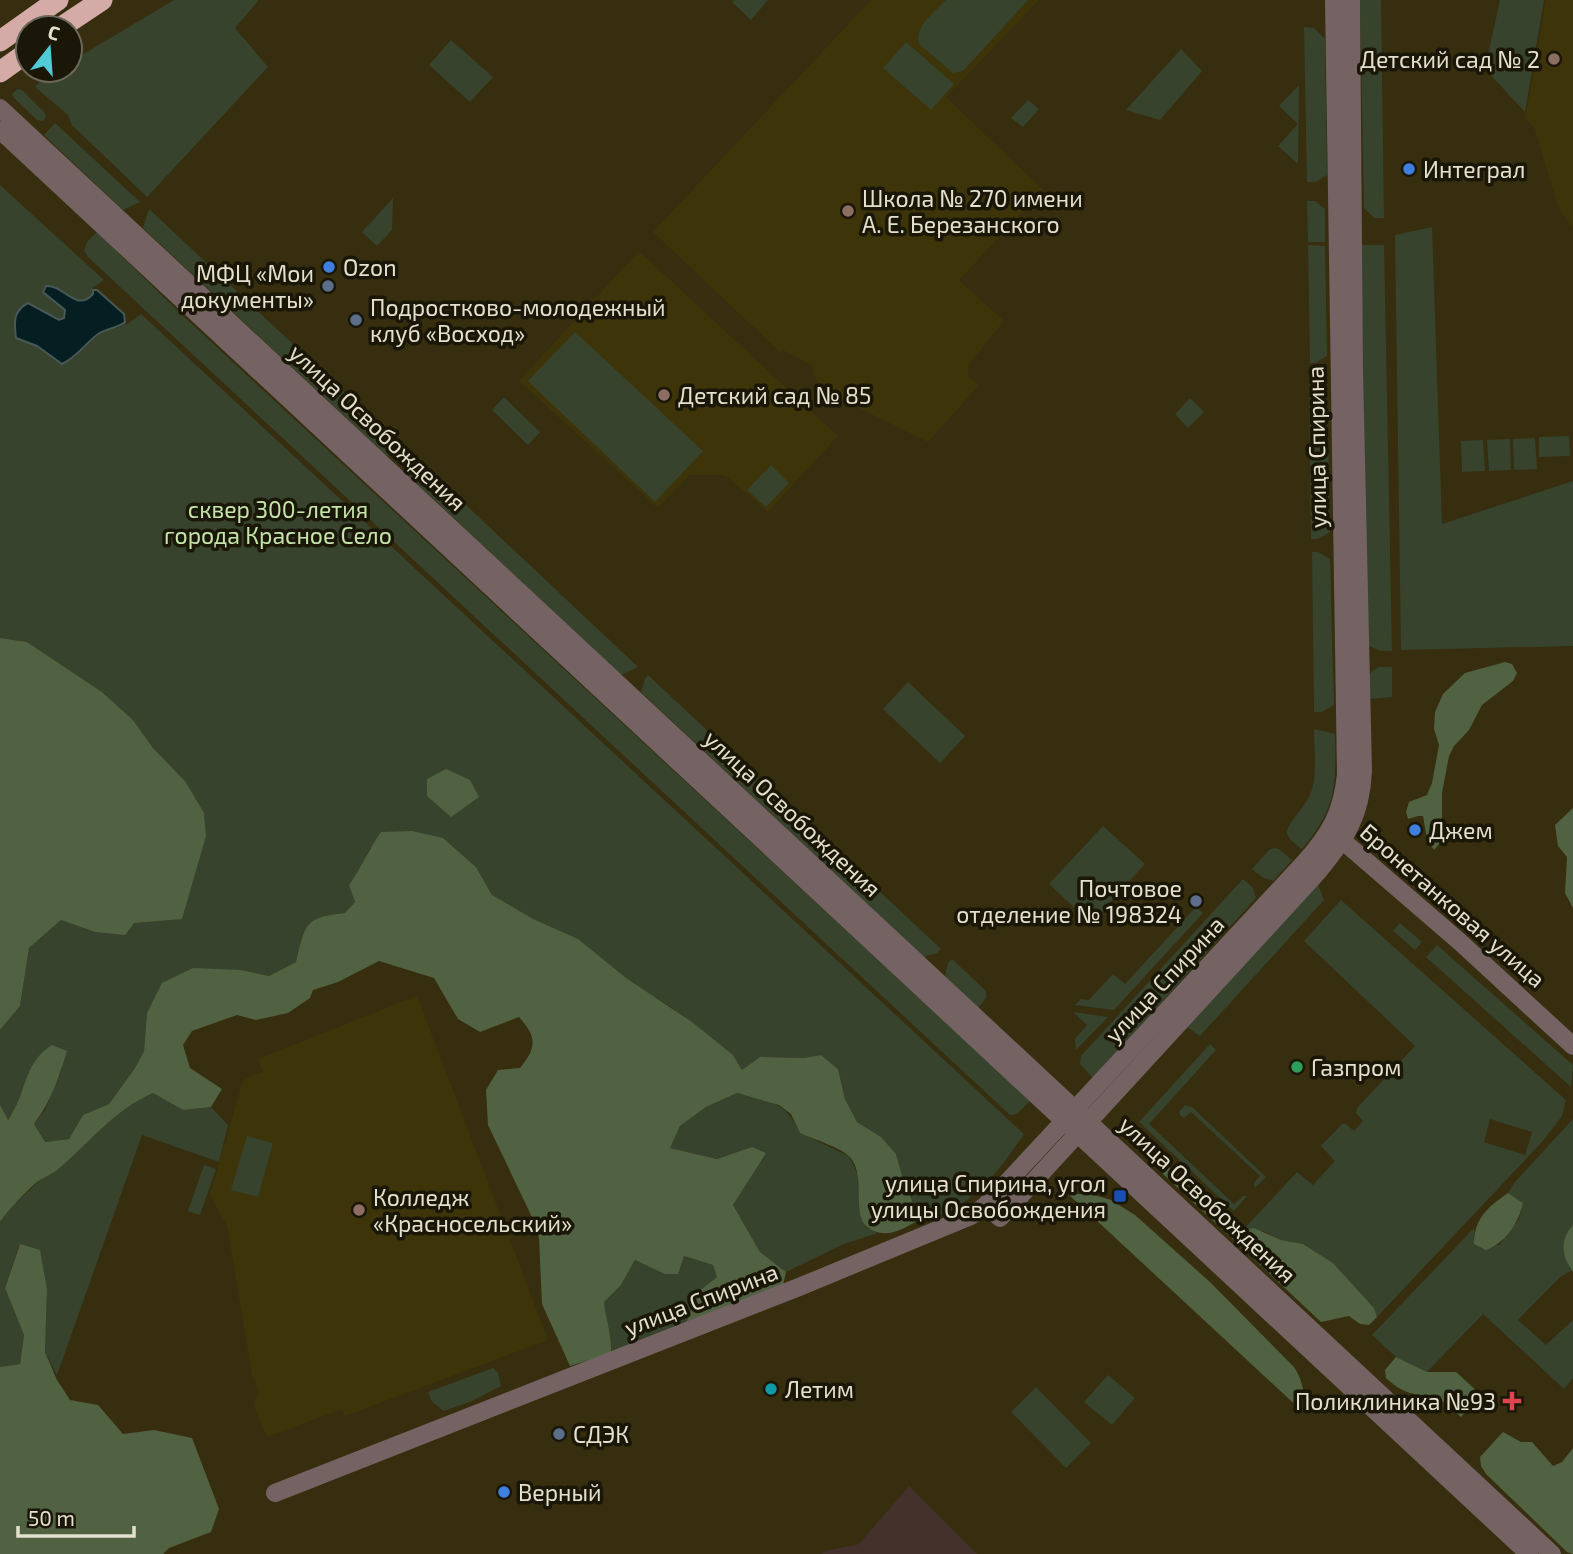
<svg xmlns="http://www.w3.org/2000/svg" width="1573" height="1554" viewBox="0 0 1573 1554" font-family="'Exo 2',sans-serif">
  <style>
    .industrial { fill: #44312b }
    .built { fill: #3e340a }
    .green { fill: #37432d; fill-rule: evenodd }
    .forest { fill: #506241 }
    .water { fill: #041e22; stroke: #475856; stroke-width: 2 }
    .lines { fill: none; stroke-linecap: round; stroke-linejoin: round }
    .minor { stroke: #746362; stroke-width: 18 }
    .highway { stroke: #d5aba8; stroke-width: 21 }
    .education-dot { fill: #8d6e63; stroke: #1a1709; stroke-width: 2.5 }
    .shop-dot { fill: #3f7fe0; stroke: #1a1709; stroke-width: 2.5 }
    .service-dot { fill: #5c6f8a; stroke: #1a1709; stroke-width: 2.5 }
    .leisure-dot { fill: #2e9e5b; stroke: #1a1709; stroke-width: 2.5 }
    .transit-dot { fill: #1a4fb4; stroke: #1a1709; stroke-width: 2.5 }
    .culture-dot { fill: #0f9aa8; stroke: #1a1709; stroke-width: 2.5 }
    .health-dot { fill: #e0444e; stroke: #1a1709; stroke-width: 2.5 }
    .labels { text-anchor: middle; dominant-baseline: central; stroke-width: 7; stroke-linejoin: round; paint-order: stroke }
    .poi-label { font-size: 23px; fill: #e4e0ce; stroke: #1a1709; text-anchor: start }
    .street-label { font-size: 23px; fill: #e4e0ce; stroke: #1a1709 }
    .park-label { font-size: 23px; fill: #c4e4aa; stroke: #1a1709 }
  </style>
  <rect width="100%" height="100%" fill="#362e0e"/>
  <path class="industrial" d="M909 1486 977 1554H822L825 1551 859 1544Z"/>
  <g class="built">
    <path d="M871 0H1039L946 97 1043 190 959 280 1004 321 969 364 968 376 979 385 928 442 822 390 812 372 813 366 783 350 780 352 653 232Z"/>
    <path d="M1546 0H1573V228L1558 207 1534 127 1525 119Z"/>
    <path d="M639 251 838 436 768 512 725 475H690L658 508 519 381Z"/>
    <path d="M417 996 548 1340 345 1416 342 1409 267 1437 253 1405 259 1392 252 1375 227 1226 210 1195 243 1080 263 1072 258 1059Z"/>
  </g>
  <g class="green">
    <path d="M174 0H259L235 28 268 67 147 197 72 125 68 115 35 87C45 75 55 70 70 70V62Z"/>
    <path d="M734 0H768L751 20 732 2Z"/>
    <path d="M946 0H1028L963 71 953 73 919 44C914 26 935 12 946 0Z"/>
    <path d="M1360 0H1381L1384 218H1374L1364 208Z"/>
    <path d="M1500 0H1544L1525 112 1485 69Z"/>
    <path d="M1304 27 1314 28 1325 39 1327 175 1316 182H1307Z"/>
    <path d="M451 40 493 77 470 102 429 65Z"/>
    <path d="M906 42 954 84 931 110 883 68Z"/>
    <path d="M1181 49 1202 71 1160 120 1126 110Z"/>
    <path d="M1299 85 1298 164 1278 146 1298 124 1279 106Z"/>
    <path d="M17 89 22 90 44 112 46 117 43 121 37 120 14 98 12 94Z"/>
    <path d="M1028 100 1039 109 1023 127 1011 118Z"/>
    <path d="M55 123 140 202 123 210 44 135Z"/>
    <path d="M0 185 104 280 92 288 93 294C85 305 71 302 64 291L48 294 65 310 64 318 59 320 32 307 21 341 37 346 55 361 74 358 102 332 122 326 125 322 126 325 141 314 1024 1134C999 1171 968 1214 920 1220L903 1179 896 1154 881 1137 857 1122 845 1099 838 1069 821 1055 804 1058 760 1057 742 1070 733 1055 672 1008 492 895 476 867 443 838 370 848 361 869 349 885 356 901 345 913C305 917 305 924 296 962L269 976 241 970 147 1013 144 1051 135 1068 109 1104 83 1115 69 1139 45 1142 34 1124 45 1110 62 1069 29 1072 14 1112 7 1121 0 1105V1030L20 1006 29 948 61 920 95 932 134 923 206 836 204 814 185 781 153 748 133 720 102 692 27 642 0 638Z"/>
    <path d="M393 198 392 230 377 246 362 232Z"/>
    <path d="M1307 201H1315L1325 209V242H1308Z"/>
    <path d="M149 209 404 448 387 456 143 228Z"/>
    <path d="M1432 227 1442 524 1573 481V646L1401 650 1395 235Z"/>
    <path d="M97 232 182 315 1030 1101 1017 1114 1010 1115 88 257 84 250 87 242Z"/>
    <path d="M1308 245 1325 246 1327 356 1315 363H1310Z"/>
    <path d="M1361 245H1384L1392 651H1381L1366 645Z"/>
    <path d="M575 332 703 451 655 502 528 381Z"/>
    <path d="M1309 375 1327 381 1330 532 1318 539H1311Z"/>
    <path d="M504 397 540 432 528 445 492 410Z"/>
    <path d="M1190 398 1204 412 1188 428 1175 414Z"/>
    <path d="M1569 436 1570 456 1539 457V437Z"/>
    <path d="M1535 438 1537 469 1514 470 1513 439Z"/>
    <path d="M1510 439 1511 470 1489 471 1487 440Z"/>
    <path d="M1483 440 1485 471 1462 472 1461 441Z"/>
    <path d="M415 457 638 667 621 675 408 475Z"/>
    <path d="M771 465 789 483 766 507 747 490Z"/>
    <path d="M1312 552H1318L1330 559 1334 705 1322 712H1314Z"/>
    <path d="M1378 667H1392V697L1368 699V675Z"/>
    <path d="M648 675 941 949 937 953 923 957 641 692 645 679Z"/>
    <path d="M908 682 965 736 940 763 883 709Z"/>
    <path d="M1314 729 1335 734C1336 787 1337 807 1302 849 1297 845 1288 839 1287 833 1286 825 1306 805 1310 795 1318 775 1314 750 1314 729Z"/>
    <path d="M1103 826 1145 864 1091 923 1049 884Z"/>
    <path d="M1274 848 1279 849 1292 860 1273 881 1262 877 1252 869 1269 850Z"/>
    <path d="M1243 879 1253 888 1256 898 1093 1078 1080 1064 1081 1056Z"/>
    <path d="M1318 884 1324 900 1200 1036 1187 1027Z"/>
    <path d="M1341 900 1566 1100 1562 1116 1542 1142 1377 1317 1374 1308 1333 1263 1303 1244 1281 1240 1263 1231H1242L1297 1172 1313 1185 1335 1161 1321 1146 1342 1124H1346L1354 1131 1363 1121 1356 1113 1357 1108 1415 1046 1304 941ZM1490 1119 1532 1132 1525 1155 1484 1142Z"/>
    <path d="M1196 907 1203 913 1114 1010 1075 1005 1081 999 1089 1000 1113 974 1125 984Z"/>
    <path d="M1400 923 1422 942 1415 950 1393 931Z"/>
    <path d="M1437 945 1573 1065 1571 1087 1426 957Z"/>
    <path d="M952 959 986 991V998L978 1008 945 976 948 963Z"/>
    <path d="M1073 1012 1108 1017 1076 1050 1075 1039 1087 1025Z"/>
    <path d="M1210 1044 1216 1050 1149 1124 1234 1204 1243 1196H1247L1234 1211 1139 1122Z"/>
    <path d="M153 1093 183 1110 211 1107 228 1125 219 1162 142 1135 57 1375 45 1352 47 1289 19 1245 5 1288 24 1335 20 1364 0 1367V1222L16 1202 38 1182 56 1170 108 1120 136 1100Z"/>
    <path d="M737 1093C771 1103 784 1099 800 1133L849 1156 860 1179 865 1227 878 1233 844 1244 786 1272 760 1252 733 1205 748 1181 752 1147 717 1159 670 1148 680 1126 706 1107Z"/>
    <path d="M1185 1105 1192 1107 1266 1177 1255 1188 1254 1183 1260 1176 1191 1112 1184 1118 1180 1115 1179 1112Z"/>
    <path d="M1573 1119V1225C1561 1237 1564 1257 1571 1271L1560 1277 1518 1320 1546 1345 1573 1320V1378L1564 1389 1483 1314 1427 1372 1396 1357 1372 1335 1474 1228 1475 1244 1499 1245 1519 1219 1523 1203 1508 1193 1514 1183Z"/>
    <path d="M247 1136 273 1143 258 1197 231 1190Z"/>
    <path d="M204 1165 216 1169 200 1215 188 1211Z"/>
    <path d="M683 1256 713 1265 717 1277 699 1291 685 1325 611 1353C612 1336 606 1319 604 1301L621 1285 635 1260 648 1266Z"/>
    <path d="M493 1368 498 1373 501 1386 472 1401 444 1411 432 1402 428 1392Z"/>
    <path d="M1108 1375 1135 1398 1112 1425 1084 1402Z"/>
    <path d="M1036 1387 1091 1443 1066 1468 1011 1412Z"/>
  </g>
  <g class="forest">
    <path d="M0 638 27 642 102 692 133 720 153 748 185 781 204 813 206 836 182 919 134 923 125 935 95 932 61 920 29 948 20 1006 0 1030Z"/>
    <path d="M1505 662 1512 664 1517 673 1513 681 1482 705 1469 730 1454 746 1449 756 1442 793V830L1439 844 1434 850 1427 839 1423 816H1418L1408 819 1406 812 1409 802 1427 795 1432 783 1439 745 1434 729 1435 712 1443 694 1465 673Z"/>
    <path d="M446 769 470 780 479 797 451 817 427 796V779Z"/>
    <path d="M1573 808V908L1565 893 1567 857 1558 846 1555 825Z"/>
    <path d="M412 831 443 838 476 867 492 895 533 919 578 939 626 978 692 1022 733 1055 742 1070 760 1057 804 1058 821 1055 838 1069 845 1099 857 1122 881 1137 896 1154 903 1179 920 1220C905 1227 891 1238 874 1231 847 1220 869 1181 850 1157 842 1148 813 1139 800 1133L791 1114 779 1105 737 1093 706 1107 680 1126 670 1148 717 1159 752 1147 766 1153 733 1205 760 1252 786 1272 783 1286 685 1325 699 1291 717 1277 713 1265 684 1256 678 1274H665L635 1260 621 1285 604 1302C606 1319 612 1336 611 1353L570 1366 542 1304 539 1238 530 1213 488 1125 486 1090 498 1070 520 1068C537 1047 537 1037 519 1017L480 1032 458 1019 434 978 379 961 338 982 313 990 310 998 288 1013 256 1020 237 1015 192 1031 183 1045 190 1068 222 1089 211 1107 183 1110 153 1093C113 1110 89 1144 56 1171 50 1175 43 1178 37 1182 23 1194 11 1207 0 1222V1105L8 1120C27 1094 22 1064 52 1045L67 1051C59 1077 51 1102 34 1124L45 1142 69 1139 83 1115 109 1104 135 1068 144 1051 147 1013 162 983 193 968 241 970 269 976 296 962C305 924 305 917 345 913L355 902 349 885C361 868 369 849 381 832Z"/>
    <path d="M1167 1165 1221 1217 1238 1229 1242 1231 1254 1228 1281 1240 1303 1244 1333 1263 1374 1308 1377 1317 1369 1325 1360 1324 1349 1316 1321 1322 1163 1174 1162 1168Z"/>
    <path d="M1508 1193 1523 1203C1518 1224 1506 1242 1486 1250L1474 1244C1474 1218 1488 1207 1508 1193Z"/>
    <path d="M1068 1194H1091L1111 1200 1135 1215 1210 1282 1294 1367C1303 1381 1306 1396 1302 1411Z"/>
    <path d="M1573 1225V1272C1562 1258 1559 1239 1573 1225Z"/>
    <path d="M20 1244 40 1250 47 1289 45 1352 57 1380 70 1400 98 1405 123 1434 154 1430 192 1438 219 1509 211 1532 169 1548 163 1554H0V1367L20 1364 24 1335 5 1288Z"/>
    <path d="M1396 1357 1427 1372H1456L1478 1392 1473 1404 1461 1417 1436 1396C1415 1396 1402 1393 1386 1378L1385 1370Z"/>
    <path d="M1503 1432 1521 1442H1532L1553 1466 1562 1462 1573 1448V1554L1567 1552 1486 1474 1481 1466 1480 1457Z"/>
  </g>
  <path class="water" d="M46 286C65 285 76 313 93 294V290H97L124 314 125 322C118 328 107 328 98 334 85 344 77 357 62 364L37 346 16 338C14 322 13 311 28 303L59 320 64 318 65 310 43 292Z"/>
  <g class="lines">
    <g class="minor">
      <path d="M0 108 1552 1554"/>
      <path d="M0 130 1529 1554"/>
      <path d="M1336 835 1460 942 1573 1046"/>
      <path d="M986 1205 1000 1218 1317 873C1345 839 1361 817 1363 771L1354 371 1351 0"/>
      <path d="M275 1493 799 1287 971 1216 986 1205 1305 862C1330 834 1342 813 1346 775L1334 0"/>
    </g>
    <g class="highway">
      <path d="M60 28 102 0"/>
      <path d="M0 41 58 0"/>
      <path d="M0 72 28 52"/>
    </g>
  </g>
  <g class="education-dot">
    <circle cx="1554" cy="59" r="7"/>
    <circle cx="848" cy="211" r="7"/>
    <circle cx="664" cy="395" r="7"/>
    <circle cx="359" cy="1210" r="7"/>
  </g>
  <g class="shop-dot">
    <circle cx="1409" cy="169" r="7"/>
    <circle cx="329" cy="267" r="7"/>
    <circle cx="1415" cy="830" r="7"/>
    <circle cx="504" cy="1492" r="7"/>
  </g>
  <g class="service-dot">
    <circle cx="328" cy="286" r="7"/>
    <circle cx="356" cy="320" r="7"/>
    <circle cx="1196" cy="901" r="7"/>
    <circle cx="559" cy="1434" r="7"/>
  </g>
  <circle class="leisure-dot" cx="1297" cy="1067" r="7"/>
  <rect class="transit-dot" x="1113" y="1189" width="14" height="14" rx="3.5"/>
  <circle class="culture-dot" cx="771" cy="1389" r="7"/>
  <path class="health-dot" d="M1508.5 1390.5h7v7h7v7h-7v7h-7v-7h-7v-7h7z"/>
  <g class="labels">
    <g class="poi-label">
      <text x="1540" y="59" text-anchor="end">Детский сад № 2</text>
      <text x="1423" y="169">Интеграл</text>
      <text x="862" y="198">Школа № 270 имени<tspan x="862" dy="26">А. Е. Березанского</tspan></text>
      <text x="343" y="267">Ozon</text>
      <text x="314" y="273" text-anchor="end">МФЦ «Мои<tspan x="314" dy="26">документы»</tspan></text>
      <text x="370" y="307">Подростково-молодежный<tspan x="370" dy="26">клуб «Восход»</tspan></text>
      <text x="678" y="395">Детский сад № 85</text>
      <text x="1429" y="830">Джем</text>
      <text x="1182" y="888" text-anchor="end">Почтовое<tspan x="1182" dy="26">отделение № 198324</tspan></text>
      <text x="1311" y="1067">Газпром</text>
      <text x="1106" y="1183" text-anchor="end">улица Спирина, угол<tspan x="1106" dy="26">улицы Освобождения</tspan></text>
      <text x="373" y="1197">Колледж<tspan x="373" dy="26">«Красносельский»</tspan></text>
      <text x="785" y="1389">Летим</text>
      <text x="1496" y="1401" text-anchor="end">Поликлиника №93</text>
      <text x="573" y="1434">СДЭК</text>
      <text x="518" y="1492">Верный</text>
    </g>
    <g class="street-label">
      <text transform="translate(378 427) rotate(43)">улица Освобождения</text>
      <text transform="translate(1316 447) rotate(-91)">улица Спирина</text>
      <text transform="translate(793 813) rotate(43)">улица Освобождения</text>
      <text transform="translate(1453 905) rotate(41)">Бронетанковая улица</text>
      <text transform="translate(1164 979) rotate(-47)">улица Спирина</text>
      <text transform="translate(1208 1199) rotate(43)">улица Освобождения</text>
      <text transform="translate(701 1299) rotate(-21)">улица Спирина</text>
    </g>
    <g class="park-label">
      <text x="278" y="509">сквер 300-летия<tspan x="278" dy="26">города Красное Село</tspan></text>
    </g>
  </g>
  <g transform="translate(49 49) rotate(17)"><circle r="33" fill="#1a1709" stroke="#6b6758" stroke-width="2"/>
  <path d="M0-5L12 26L0 18L-12 26Z" fill="#52cbd9"/>
  <text y="-10" font-size="19" font-weight="bold" text-anchor="middle" fill="#e4e0ce">С</text>
  </g>
  <path d="M18 1526v10h116v-10" fill="none" stroke="#e4e0ce" stroke-width="3.5"/>
  <text x="28" y="1526" font-size="21" fill="#e4e0ce" stroke="#1a1709" stroke-width="5" paint-order="stroke">50 m</text>
</svg>
